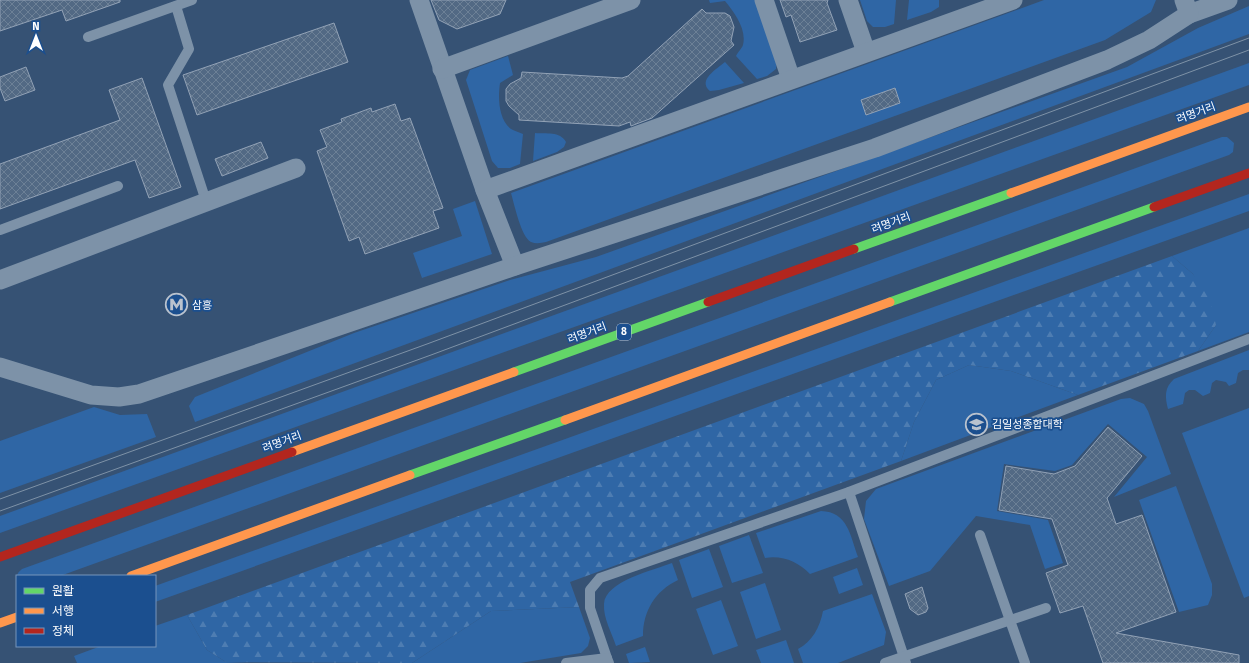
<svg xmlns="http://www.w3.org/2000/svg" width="1249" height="663" viewBox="0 0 1249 663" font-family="'Fira Sans','Noto Sans KR',sans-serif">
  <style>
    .green { fill: #2f66a5 }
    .forest { fill: url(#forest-firs) }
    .building { fill: url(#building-cross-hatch); stroke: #92a2b6 }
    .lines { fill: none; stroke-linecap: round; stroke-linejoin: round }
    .lane { stroke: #7d92a8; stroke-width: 10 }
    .street { stroke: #7d92a8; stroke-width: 19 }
    .fast { stroke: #63d668; stroke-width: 9 }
    .slow { stroke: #ff974d; stroke-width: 9 }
    .jam { stroke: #b3261e; stroke-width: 9 }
    .tram { stroke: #7e92a7; stroke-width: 1 }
    .labels { text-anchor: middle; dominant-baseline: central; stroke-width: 3.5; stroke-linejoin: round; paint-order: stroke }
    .shield { fill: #1b4f8f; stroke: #bbcadd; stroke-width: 1 }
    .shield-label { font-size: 10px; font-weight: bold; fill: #fff }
    .street-label { font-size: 11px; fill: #fff; stroke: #1b4f8f }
    .poi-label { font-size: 11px; fill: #fff; stroke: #1b4f8f; text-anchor: start }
  </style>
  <defs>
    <pattern id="forest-firs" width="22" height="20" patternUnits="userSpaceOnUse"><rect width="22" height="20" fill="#2f66a5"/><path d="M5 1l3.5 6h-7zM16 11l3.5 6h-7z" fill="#4e7db2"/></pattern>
    <pattern id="building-cross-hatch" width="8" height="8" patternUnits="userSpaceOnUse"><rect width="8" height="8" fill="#526984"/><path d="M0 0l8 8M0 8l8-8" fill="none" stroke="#6c8096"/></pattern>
  </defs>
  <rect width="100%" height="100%" fill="#365274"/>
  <g class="green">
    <path d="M709 0H757L777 60 776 69 767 76 757 79 736 56C738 52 742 48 743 45 747 29 734 12 725 1L710 3Z"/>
    <path d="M860 0H896L894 24 885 27H873L867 21Z"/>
    <path d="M909 0H939V7L931 12 907 20Z"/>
    <path d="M1044 0H1156L1151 12 1105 40 546 242C541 243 536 244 531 242 521 237 514 203 511 193Z"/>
    <path d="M1249 6V34L195 422 189 406 195 397 354 333 510 280 596 257 1127 67 1198 28Z"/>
    <path d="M508 56 513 75 500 83C498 97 498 119 511 129 514 131 519 132 523 134L520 164 510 168H498L492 161 466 80 470 70Z"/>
    <path d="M725 62 744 83 719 90 710 91C697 80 717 69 725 62Z"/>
    <path d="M1249 63V85L0 533V516Z"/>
    <path d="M535 133C546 134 560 131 566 142L564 147 557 152 533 161Z"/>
    <path d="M1222 137H1227L1234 143 1233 152 1229 155 60 576H17V582C16 576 17 573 22 569Z"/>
    <path d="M1249 194V211L155 602V586Z"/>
    <path d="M475 201 492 254 422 278 413 253 462 236 453 209Z"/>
    <path d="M1249 228V332L1198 351 1216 325 1193 274 1172 256Z"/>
    <path d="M1249 350V370H1243L1238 373 1236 383 1229 386 1226 382 1216 380 1212 383 1210 393 1203 396 1195 390H1189L1185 393 1183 404 1168 409C1165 397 1164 388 1174 379Z"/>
    <path d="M969 365 1011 371 1078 395 901 461 914 422 936 380Z"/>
    <path d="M1130 398 1144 404 1148 411 1171 474 1114 497 1147 457 1108 424 1072 465 1055 471 1004 464 997 511 1048 520 1063 563 1045 569 1030 525 976 516 930 571 889 586 864 519 866 501 876 489 1121 399Z"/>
    <path d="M94 407 120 415 147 414 156 437 0 493V441Z"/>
    <path d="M1249 408V596L1244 598 1182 433Z"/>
    <path d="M1176 486 1212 584V595L1208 605 1179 612 1139 500Z"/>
    <path d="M821 511C848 512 850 535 858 557L810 574C798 562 783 555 765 558L756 533Z"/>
    <path d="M749 535 763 573 732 583 719 546Z"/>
    <path d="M709 549 723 587 692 598 679 560Z"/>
    <path d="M672 563 678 580C655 591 643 611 643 636L616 646C612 633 603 618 604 604 605 581 654 570 672 563Z"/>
    <path d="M857 568 863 585 839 594 833 577Z"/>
    <path d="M765 583 781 630 756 639 740 592Z"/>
    <path d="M872 594 886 632 884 645 838 663H803L798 649C812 642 820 627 823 611Z"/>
    <path d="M721 600 738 646 713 655 696 609Z"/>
    <path d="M579 607 590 638 588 646 581 653 520 663H412L491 611Z"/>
    <path d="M187 615 207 650 226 662 252 663H77L74 656 101 646H155V626Z"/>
    <path d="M786 640 794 663H761L756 650Z"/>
    <path d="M645 647 650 662 629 663 626 654Z"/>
  </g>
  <path class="forest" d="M1172 256 1193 274 1210 298 1216 325 1198 351 1078 395 1011 371 969 365 936 380 914 422 901 461 570 582 579 607 491 611 412 663 226 662 207 650 187 615Z"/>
  <g class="building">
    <path d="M0 0H120V2L66 21 62 10 0 31Z"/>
    <path d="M431 0H506L500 14 457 29 439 20Z"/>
    <path d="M780 0H828L827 3 837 30 800 42 791 15 786 17Z"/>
    <path d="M702 9 706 13H725L730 16 734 27 731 41 734 45 652 118 631 126 630 122 619 126 519 120V115L509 106 506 101V89L510 84 521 78 522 72 622 78 628 76Z"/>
    <path d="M334 23 348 62 197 115 183 75Z"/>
    <path d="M26 67 35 90 5 101 0 88V77Z"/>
    <path d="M142 78 181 187 149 198 135 160 0 209V164L120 120 109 90Z"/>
    <path d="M895 88 900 103 866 115 861 100Z"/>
    <path d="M395 104 401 121 410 118 443 208 433 211 439 228 365 254 359 237 349 241 317 151 327 147 320 130 342 122 341 119 371 108 372 112Z"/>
    <path d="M261 142 268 158 222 176 215 159Z"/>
    <path d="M1108 427 1142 456 1107 498 1116 524 1142 515 1176 612 1116 633 1239 655V663H1103L1083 606 1060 613 1046 573 1068 565 1052 519 999 510 1006 466 1054 474 1075 466Z"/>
    <path d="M922 587 928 608 926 612 918 615 910 609 905 594Z"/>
  </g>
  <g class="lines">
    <g class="lane">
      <path d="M176 6 189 49 168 85 206 201"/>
      <path d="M88 37 192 0"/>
      <path d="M0 230 118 186"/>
      <path d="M849 492 906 663"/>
      <path d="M980 535 1025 663"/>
      <path d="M607 658 590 608V590L600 578 849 492 1249 339"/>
      <path d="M566 663 607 658 609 663"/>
      <path d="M885 663 1046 608"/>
    </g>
    <g class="street">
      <path d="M419 0 485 190"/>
      <path d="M764 0 791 79"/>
      <path d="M848 0 866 52"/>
      <path d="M1189 14 1228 0"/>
      <path d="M442 69 631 0"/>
      <path d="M515 266 485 190 1013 0"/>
      <path d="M0 280 296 168"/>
      <path d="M0 367 91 395 119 397 139 394 515 266 875 148 1107 60 1149 40 1189 14 1184 0"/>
    </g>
    <g class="fast">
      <path d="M854 249 1011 193"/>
      <path d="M890 302 1154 207"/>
      <path d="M514 372 708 302"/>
      <path d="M410 475 565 420"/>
    </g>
    <g class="slow">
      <path d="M1011 193 1249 107"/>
      <path d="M565 420 890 302"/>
      <path d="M292 452 514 372"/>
      <path d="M131 576 410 475"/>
      <path d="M0 623 17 617"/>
    </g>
    <g class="jam">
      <path d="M1154 207 1249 173"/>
      <path d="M708 302 854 249"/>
      <path d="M0 557 292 452"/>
    </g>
    <g class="tram">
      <path d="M0 499 427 344 1249 38"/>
      <path d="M0 511 431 355 1249 50"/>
    </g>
  </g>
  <defs>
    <symbol id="metro-ring" viewBox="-11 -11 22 22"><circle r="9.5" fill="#1b4f8f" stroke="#b9c2ce" stroke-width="1.5"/><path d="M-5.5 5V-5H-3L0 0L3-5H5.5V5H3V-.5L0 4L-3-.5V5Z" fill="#b9c2ce"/></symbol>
    <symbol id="university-ring" viewBox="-11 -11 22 22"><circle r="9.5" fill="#1b4f8f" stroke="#b9c2ce" stroke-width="1.5"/><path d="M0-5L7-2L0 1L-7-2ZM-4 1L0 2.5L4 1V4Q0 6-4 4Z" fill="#b9c2ce"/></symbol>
  </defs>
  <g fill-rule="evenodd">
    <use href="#metro-ring" x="164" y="292" width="25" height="25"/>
    <use href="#university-ring" x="964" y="412" width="25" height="25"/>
  </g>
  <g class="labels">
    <rect class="shield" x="617" y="324" width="14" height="16" rx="3"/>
    <g class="shield-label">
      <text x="624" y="332">8</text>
    </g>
    <g class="street-label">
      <text transform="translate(1196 113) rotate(-20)">려명거리</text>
      <text transform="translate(891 223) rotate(-20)">려명거리</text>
      <text transform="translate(587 333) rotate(-20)">려명거리</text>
      <text transform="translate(282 442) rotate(-20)">려명거리</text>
    </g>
    <g class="poi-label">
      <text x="192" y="305">삼흥</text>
      <text x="992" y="424">김일성종합대학</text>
    </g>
  </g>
  <rect x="16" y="575" width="140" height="72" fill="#1b4f8f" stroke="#7695bc"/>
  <rect x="24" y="588" width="20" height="6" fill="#63d668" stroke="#7695bc"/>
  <text x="52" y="595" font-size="12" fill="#ffffff">원활</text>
  <rect x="24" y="608" width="20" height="6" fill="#ff974d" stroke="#7695bc"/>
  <text x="52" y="615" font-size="12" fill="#ffffff">서행</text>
  <rect x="24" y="628" width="20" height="6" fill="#b3261e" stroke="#7695bc"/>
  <text x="52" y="635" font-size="12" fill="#ffffff">정체</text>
  <g transform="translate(36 36)" stroke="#1b4f8f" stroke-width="3" paint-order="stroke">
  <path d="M0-3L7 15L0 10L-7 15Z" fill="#ffffff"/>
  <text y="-6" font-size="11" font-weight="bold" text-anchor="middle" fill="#ffffff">N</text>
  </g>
</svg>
